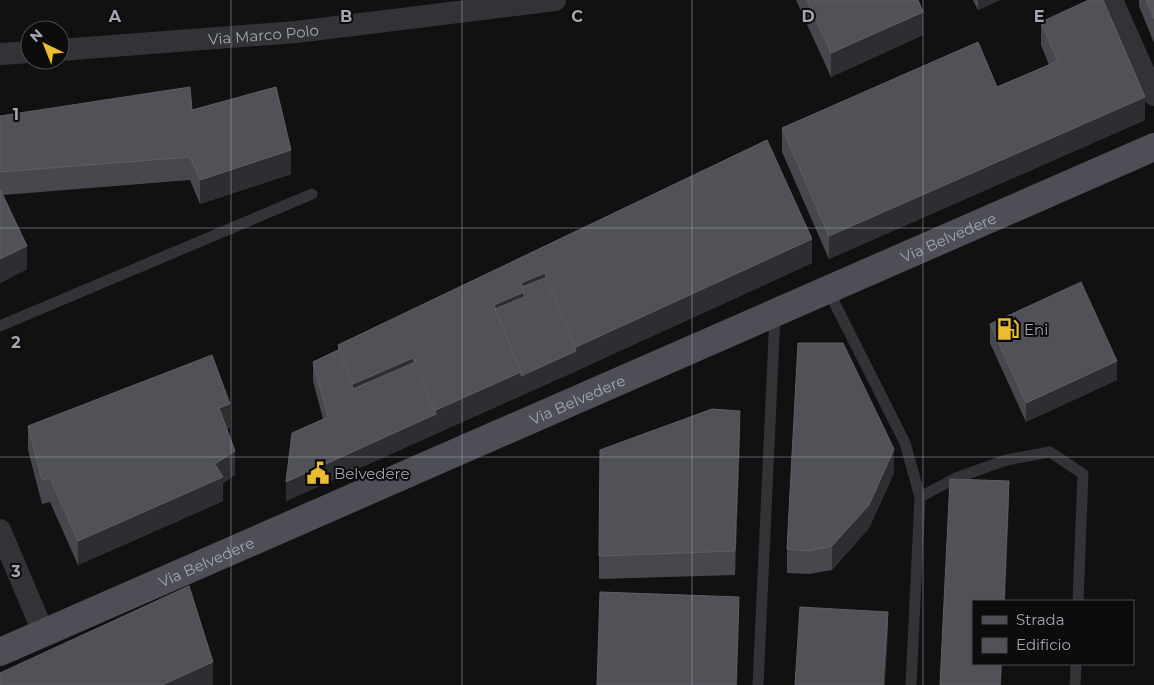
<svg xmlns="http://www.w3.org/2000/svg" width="1154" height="685" viewBox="0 0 1154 685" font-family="Montserrat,sans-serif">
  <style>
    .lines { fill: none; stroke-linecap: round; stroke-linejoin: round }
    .lane { stroke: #323337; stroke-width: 11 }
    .street { stroke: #323337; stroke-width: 22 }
    .primary { stroke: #4e4f56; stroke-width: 28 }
    .wall { fill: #47484d }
    .shaded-wall { fill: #2d2e31 }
    .building { fill: #515258; stroke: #5e5f66 }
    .grid { fill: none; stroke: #a3a6b3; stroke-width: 1; stroke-opacity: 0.55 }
    .labels { text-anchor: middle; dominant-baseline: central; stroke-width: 4; stroke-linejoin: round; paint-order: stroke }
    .street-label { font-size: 15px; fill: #a3a6b3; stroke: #0c0c0d }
    .poi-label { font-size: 15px; fill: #a3a6b3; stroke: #0c0c0d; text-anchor: start }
    .grid-label { font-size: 16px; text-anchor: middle; font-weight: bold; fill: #a3a6b3; stroke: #0c0c0d; stroke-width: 4; stroke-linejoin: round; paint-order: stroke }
  </style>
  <rect width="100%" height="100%" fill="#111112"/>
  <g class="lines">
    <g class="lane">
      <path d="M828 290 905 443 920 497"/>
      <path d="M0 326 312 194"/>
      <path d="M758 685 775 315"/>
      <path d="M911 685 920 497 956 478 1006 460 1050 452 1083 474 1078 601"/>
      <path d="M1075 685 1076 664"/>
    </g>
    <g class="street">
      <path d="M1112 0 1154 95"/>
      <path id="s1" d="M60 50 296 32 555 0"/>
      <path d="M0 54 30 52"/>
      <path d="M0 530 44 634"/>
    </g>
    <path class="primary" id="s2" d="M0 652 1154 147"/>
  </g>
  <g class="wall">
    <path d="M796 0H918L923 35 831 77Z"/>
    <path d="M973 0H1000L978 10Z"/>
    <path d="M1139 0H1154V43L1139 6Z"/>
    <path d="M1041 22 1145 120 829 259 782 152V128L997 87 1049 65 1041 45Z"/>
    <path d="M192 110 291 174 200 204 190 180 3 195 27 269 0 283V116Z"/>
    <path d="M767 140 812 263 576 371 286 501 323 419 313 381V362L338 350V345Z"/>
    <path d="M990 324 1117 380 1026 422 990 343Z"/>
    <path d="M28 426 230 427 227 429 235 475 223 483V501L78 565 50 502 42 504 28 450Z"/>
    <path d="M740 435 735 575 599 579V556Z"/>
    <path d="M894 473 869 528 832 570 809 574 787 573V549Z"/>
  </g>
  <g class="shaded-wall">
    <path d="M978 0H1000L978 10Z"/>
    <path d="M923 12V35L831 77V53Z"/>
    <path d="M1145 97V120L829 259V236Z"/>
    <path d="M291 150V174L200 204V180Z"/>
    <path d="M812 239V263L576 371 286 501V482L436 414V410L521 372 576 351V347Z"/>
    <path d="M27 246V269L0 283V259Z"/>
    <path d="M545 273V297L500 326 494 305 521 283Z"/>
    <path d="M413 358V382L353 408V384Z"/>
    <path d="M1117 361V380L1026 422V403Z"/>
    <path d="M230 404V427L219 432V408Z"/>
    <path d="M740 411V435L735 575V551Z"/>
    <path d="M894 449V473L869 528 832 570V546Z"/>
    <path d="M235 451V475L223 483V501L78 565V541Z"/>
    <path d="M1009 481V505L1005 601H1004Z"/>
    <path d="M739 597V621L737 685H736Z"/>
    <path d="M888 612V635L885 685H883Z"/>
    <path d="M213 662V685H162Z"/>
    <path d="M1001 664H1002L1001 685H1000Z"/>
  </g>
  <g class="building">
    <path d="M807 0H918L923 12 831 53Z"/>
    <path d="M1089 0H1103L1145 97 829 236 782 128 978 42 997 87 1058 61 1041 22Z"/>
    <path d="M1146 0H1154V19Z"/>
    <path d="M190 87 192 110 276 87 291 150 200 180 190 157 0 172V116Z"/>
    <path d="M767 140 812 239 576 347 545 273 521 283 524 292 494 305 521 372 436 410 413 358 353 384 338 345Z"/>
    <path d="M0 189 27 246 0 259Z"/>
    <path d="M545 278 576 351 521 376V372L495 309 524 297V292L522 287Z"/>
    <path d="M1081 282 1117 361 1026 403 990 324Z"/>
    <path d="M798 343H843L894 449 869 505 832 546 809 551 787 549Z"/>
    <path d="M338 350 353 389 413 363 436 414 286 482 292 433 328 417 313 362Z"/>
    <path d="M212 355 230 404 219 408 235 451 215 464 223 477 78 541 50 478 42 480 28 426Z"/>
    <path d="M712 409 740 411 735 551 599 556 600 450Z"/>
    <path d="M950 479 1009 481 1004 601H973V664H1001L1000 685H940Z"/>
    <path d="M189 586 213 662 162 685H0V673Z"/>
    <path d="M600 592 739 597 736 685H597Z"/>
    <path d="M800 607 888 612 883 685H795Z"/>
  </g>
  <path class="grid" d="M231 0V685M462 0V685M692 0V685M923 0V685M0 228H1154M0 457H1154"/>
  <defs>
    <symbol id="fuel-bare" viewBox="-9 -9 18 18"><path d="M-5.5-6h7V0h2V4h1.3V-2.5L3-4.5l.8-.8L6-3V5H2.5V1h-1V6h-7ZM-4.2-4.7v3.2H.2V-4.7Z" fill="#eabc31" stroke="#0c0c0d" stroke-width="2.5" paint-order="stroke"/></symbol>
    <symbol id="civic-bare" viewBox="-9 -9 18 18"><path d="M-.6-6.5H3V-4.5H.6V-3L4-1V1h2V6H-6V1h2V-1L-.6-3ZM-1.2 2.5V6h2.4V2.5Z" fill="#eabc31" stroke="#0c0c0d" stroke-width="2.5" paint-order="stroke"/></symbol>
  </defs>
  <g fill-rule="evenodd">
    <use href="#fuel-bare" x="992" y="313" width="32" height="32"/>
    <use href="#civic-bare" x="302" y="457" width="32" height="32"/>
  </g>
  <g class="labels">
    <g class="street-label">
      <text stroke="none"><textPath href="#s1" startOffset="204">Via Marco Polo</textPath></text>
      <text stroke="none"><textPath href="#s2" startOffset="1035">Via Belvedere</textPath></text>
      <text stroke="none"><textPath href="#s2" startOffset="630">Via Belvedere</textPath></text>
      <text stroke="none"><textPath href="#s2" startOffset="225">Via Belvedere</textPath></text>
    </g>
    <g class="poi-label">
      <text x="1024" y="329">Eni</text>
      <text x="334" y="473">Belvedere</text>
    </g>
  </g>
  <g class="grid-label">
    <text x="115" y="22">A</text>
    <text x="346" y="22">B</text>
    <text x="577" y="22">C</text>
    <text x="808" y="22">D</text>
    <text x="1039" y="22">E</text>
    <text x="16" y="120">1</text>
    <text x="16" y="348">2</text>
    <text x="16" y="577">3</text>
  </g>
  <rect x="972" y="600" width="162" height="65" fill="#0c0c0d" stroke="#484a4f"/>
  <rect x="982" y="616" width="25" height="8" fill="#4e4f56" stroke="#484a4f"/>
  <text x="1016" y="625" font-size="15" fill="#a3a6b3">Strada</text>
  <rect x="982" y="638" width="25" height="15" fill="#515258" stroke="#484a4f"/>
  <text x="1016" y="650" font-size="15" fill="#a3a6b3">Edificio</text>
  <g transform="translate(45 45) rotate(317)"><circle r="24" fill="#0c0c0d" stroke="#484a4f"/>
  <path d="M0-4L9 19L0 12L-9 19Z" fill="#eabc31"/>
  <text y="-8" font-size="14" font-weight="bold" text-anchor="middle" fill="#a3a6b3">N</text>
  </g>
</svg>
